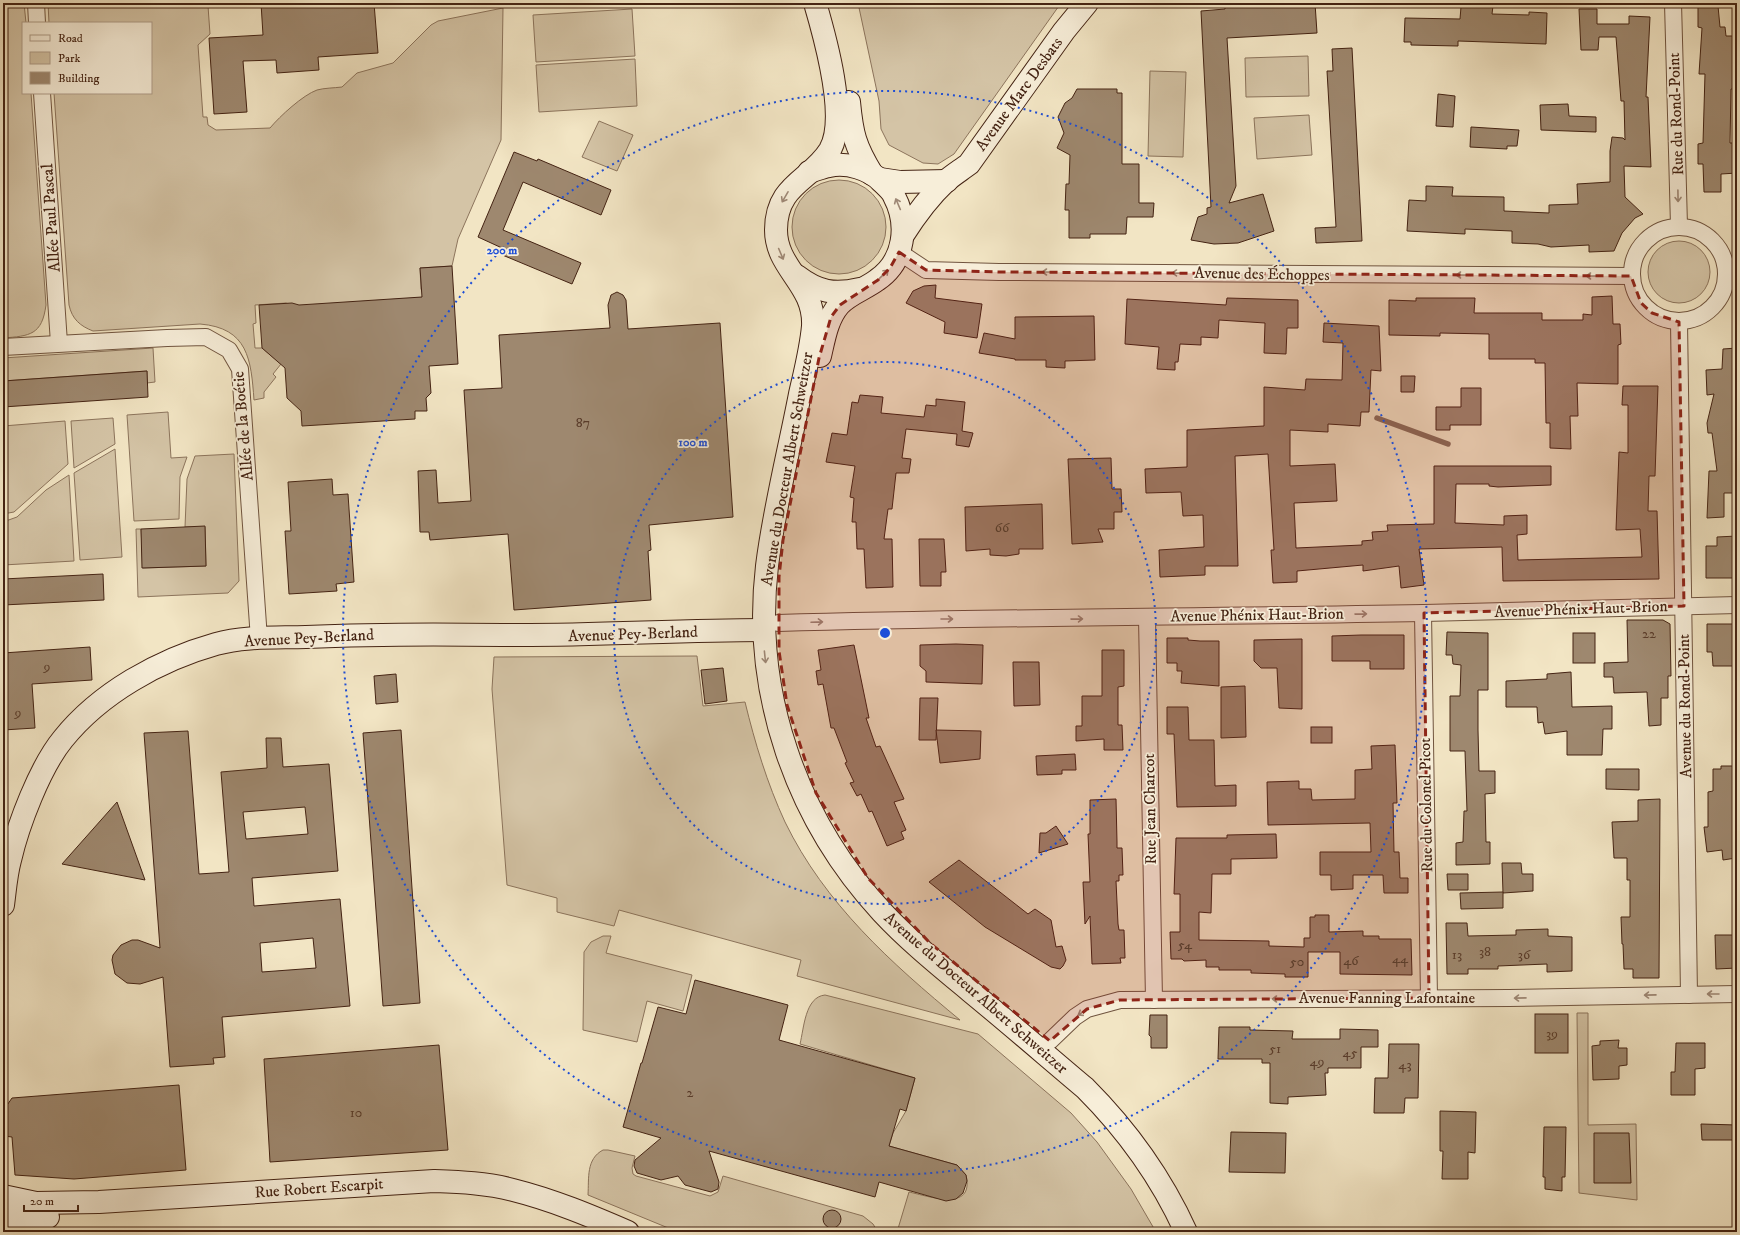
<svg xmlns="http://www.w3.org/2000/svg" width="1740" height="1235" viewBox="0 0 1740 1235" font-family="'IM FELL DW Pica',serif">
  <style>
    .green { fill: #d4c4a6; stroke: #8c745c }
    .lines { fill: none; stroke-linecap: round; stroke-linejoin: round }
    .stream { stroke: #897059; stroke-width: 5.5 }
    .building { fill: #9e886f; stroke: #442313; fill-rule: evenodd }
    .street-casing { stroke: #70543f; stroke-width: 18 }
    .secondary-casing { stroke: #442313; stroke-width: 24 }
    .street { stroke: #f7eed9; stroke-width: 16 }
    .secondary { stroke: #f7eed9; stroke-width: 22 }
    .oneway { stroke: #9e8876 }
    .marked { fill: #8f2418; fill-opacity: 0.2; stroke: #8f2418; stroke-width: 3; stroke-dasharray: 8 5; stroke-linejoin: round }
    .ring { fill: none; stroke: #1d4ed8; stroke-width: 2; stroke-dasharray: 2 4 }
    .labels { text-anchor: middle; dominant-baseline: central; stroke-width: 3.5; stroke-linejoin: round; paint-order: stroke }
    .number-label { font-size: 14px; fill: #5a3c2a }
    .street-label { font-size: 16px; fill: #442313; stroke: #f7eed9 }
    .centre { fill: #1d4ed8; stroke: #f7eed9; stroke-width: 2 }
    .ring-label { font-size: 12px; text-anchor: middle; font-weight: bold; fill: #1d4ed8; stroke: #f7eed9; stroke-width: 3.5; stroke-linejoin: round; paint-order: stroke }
  </style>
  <rect width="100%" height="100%" fill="#f2e5c4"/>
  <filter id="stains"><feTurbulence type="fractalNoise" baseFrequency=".005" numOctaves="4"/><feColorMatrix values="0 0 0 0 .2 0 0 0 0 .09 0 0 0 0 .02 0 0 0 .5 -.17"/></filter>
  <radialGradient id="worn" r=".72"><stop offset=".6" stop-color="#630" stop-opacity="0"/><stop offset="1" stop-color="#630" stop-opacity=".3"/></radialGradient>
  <g class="green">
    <path d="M3 3H24L26 23H23V93H31L46 305C42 335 30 336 3 338Z"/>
    <path d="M48 3H229L208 6 210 34 198 45 203 117H207L208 125 216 130 270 128C280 116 303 95 317 90 324 88 334 88 342 87L357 73 393 63 431 25 438 21 503 8 501 140 458 239 452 266 420 268 421 289 425 297 306 311 286 303 255 305 256 323 253 324 255 348H262L281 364 273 374 276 377 264 392V398L254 400C251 359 248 328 200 324L93 331C80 326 72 319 69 305L54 93H151V23H49Z"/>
    <path d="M858 3H1061L954 154 938 164 923 163 889 145 881 129 879 101Z"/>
    <path d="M632 9 635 56 536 62 533 15Z"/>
    <path d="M1308 56 1309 96 1246 97 1245 58Z"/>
    <path d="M635 59 637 106 539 112 536 65Z"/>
    <path d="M1150 71 1186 72 1183 157 1148 156Z"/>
    <path d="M1309 115 1312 155 1257 159 1254 118Z"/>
    <path d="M599 121 633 135 617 171 582 157Z"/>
    <circle cx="839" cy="227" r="47"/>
    <circle cx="1679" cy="272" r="31"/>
    <path d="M153 348 155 382 147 383V371L3 381V358Z"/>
    <path d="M168 412 171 458 187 457 180 477 179 519 134 521 127 415Z"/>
    <path d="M113 418 115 444 74 468 71 421Z"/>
    <path d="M65 421 68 464 14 512 3 514V426Z"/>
    <path d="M115 449 122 557 80 560 74 473Z"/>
    <path d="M234 454 239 581 228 593 138 597 136 529H141L143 568 206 566 205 527H185L187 479 195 456Z"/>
    <path d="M69 475 74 561 3 565V522L17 517 46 490Z"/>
    <path d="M697 656 703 706 745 702C755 743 767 783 785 822 825 904 891 963 960 1020L797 976 801 960 619 910 614 926 557 912V898L507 885 492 689 494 657Z"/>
    <path d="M603 936H611L606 953 692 975 683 1011 647 1001 637 1042 583 1030 584 952 591 942Z"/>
    <path d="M825 995 978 1034 1071 1113 1097 1142 1131 1189 1156 1232H897L909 1192C928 1196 975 1213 966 1175L957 1165 889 1146 893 1133 906 1111 915 1078 800 1044C804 1028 805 997 825 995Z"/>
    <path d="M1577 1013H1588V1125L1636 1124 1637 1200 1579 1193Z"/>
    <path d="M603 1150H608L635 1156 632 1168 633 1174 636 1176 710 1196 718 1192 723 1176 863 1216 873 1224 878 1232H678L588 1195C589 1178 586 1159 603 1150Z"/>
  </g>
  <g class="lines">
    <path class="stream" d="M1377 418 1448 444"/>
  </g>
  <g class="building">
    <path d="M261 3H374L378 53 318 57 319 70 277 73 276 60 243 61 247 112 214 114 209 38 263 35Z"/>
    <path d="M1225 3H1315L1317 33 1227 38 1236 186 1229 203 1263 194 1274 231 1238 243 1214 244 1191 240 1198 217 1207 214V208L1211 207 1201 11 1225 9Z"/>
    <path d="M1469 5 1493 6 1492 14 1529 15V12L1547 13 1546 44 1458 41V46L1411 45V42H1404L1405 18 1460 19 1461 7H1468Z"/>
    <path d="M1698 6H1718L1720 27H1725L1726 36H1737V89H1731L1730 143H1737V173L1721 174V192H1704L1703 164H1698V144L1703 143 1705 74H1699L1702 28 1698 27Z"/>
    <path d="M1579 9H1597V24H1629V16L1650 17 1646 97H1648L1651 167 1624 166 1625 197 1643 214 1635 218 1622 233 1614 251 1589 252V245L1551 247 1538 244 1512 243V231L1465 229V234L1407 231 1409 200 1426 201V186L1453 187 1452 196 1504 197V211L1549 213V205L1578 204 1577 184 1610 182V151L1612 137 1623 138 1625 140 1624 101H1621L1616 37H1599L1598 50H1581Z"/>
    <path d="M1352 48 1362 241 1316 243 1315 228 1336 227 1327 71H1333L1332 49Z"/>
    <path d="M1077 89H1117V93H1122V164H1139V203H1154L1153 217H1127L1126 234H1090V238H1069V210H1065L1066 184H1069L1070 155 1057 148 1064 133 1058 117 1065 103 1072 98Z"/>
    <path d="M1438 94 1455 96 1453 127 1436 126Z"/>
    <path d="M1568 104 1569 116 1596 117V132L1541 130 1540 105Z"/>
    <path d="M1471 127 1519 130 1517 146H1507V149L1470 147Z"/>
    <path d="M514 152 537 161 538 159 611 190 601 215 523 182 503 230 581 263 572 284 500 254 502 248 478 237Z"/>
    <path d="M452 266 458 364 429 366 431 393 426 398 427 411H415V419L302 426 301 411 287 398 285 368 262 348 259 305 292 303 299 305 422 297 420 268Z"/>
    <path d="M936 285 935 298 982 304 977 338 944 333 945 322 906 303 913 291 924 286Z"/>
    <path d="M617 292 623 295 626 300 628 329 720 323 733 517 649 525 651 550 648 551 651 600 514 610 508 534 430 540 429 532H420L418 471 436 470 438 503 471 501 464 390 502 388 499 335 610 328 608 305 611 295Z"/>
    <path d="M1612 296 1613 324H1620L1621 344 1618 345V384L1577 383 1578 416H1570L1571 449 1550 448V423H1546L1545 363H1535V359H1489V334L1440 333V336L1389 335V300L1416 301V298H1475L1474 313H1542V320H1583V314L1592 315V297Z"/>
    <path d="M1227 298 1298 300V328H1287L1286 354 1264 353 1265 323 1219 320 1218 338 1201 337V345L1180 344 1178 362H1175V370L1157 369 1159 347 1125 344 1127 299 1226 305Z"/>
    <path d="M1094 316 1095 360 1065 361V368L1046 367V360H1015V359L979 353 984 333 1015 339V317Z"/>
    <path d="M1324 323 1379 326 1381 371 1371 370 1369 412H1361L1360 426 1328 424V432L1290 430V466L1335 464 1337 501 1294 503 1296 548 1362 545V541L1373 540 1372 532 1388 531 1387 525 1434 524V466H1551V485L1498 487 1489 486V484H1456L1455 523 1504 525V516L1527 515V534L1517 535 1518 560 1642 557 1640 529 1616 530 1619 452 1628 453V405H1622L1623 386H1658L1655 476H1649L1648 511H1657L1659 579 1503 581 1502 547 1419 549 1424 585 1401 588 1399 566 1363 571V565L1297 571V582L1273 583 1271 550H1274L1268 454 1235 456 1238 566H1205V575L1160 577 1159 550 1204 547 1203 515 1183 516 1181 492 1146 493 1145 469 1187 467V430L1264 426V387L1305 390 1306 379 1342 380 1343 343 1323 342Z"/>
    <path d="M1737 348V493H1724V517L1707 518 1709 471H1717L1712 433H1708L1707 423 1714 394 1707 395 1706 370 1722 369 1723 349Z"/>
    <path d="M147 371 148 397 3 407V381Z"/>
    <path d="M1401 376H1415L1414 392H1401Z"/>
    <path d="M1461 388H1481V425H1450V430H1436V407H1461Z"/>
    <path d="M860 395 883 397 881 413 924 417 926 405 936 406V399L965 402 962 431 973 433 969 447 956 445 957 434 906 429 902 458 911 459 909 473H896L892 509H888L884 539H892L893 587 866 588 864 549H857L856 522H852L854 498 850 497 855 466 826 462 832 433 847 435 852 402 858 403Z"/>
    <path d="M1111 458 1112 489H1121L1122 512H1114V529H1098L1103 542 1072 544 1068 459Z"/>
    <path d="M332 479 333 495 348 494 354 582 336 584 337 591 289 594 285 531H291L288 482Z"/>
    <path d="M1042 504 1043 549H1019V554L1006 556 990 555V549L966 551 965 507Z"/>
    <path d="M205 526 206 566 142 568 141 529Z"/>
    <path d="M1737 536V578H1706V546H1717V537Z"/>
    <path d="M919 539H944L946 572H941V586H920Z"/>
    <path d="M103 574 104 600 3 605V579Z"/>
    <path d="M1627 620H1663L1670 624 1671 676H1668V698H1661V725L1649 726 1647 692 1614 693 1613 677H1604V663L1628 662Z"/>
    <path d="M1707 624H1736L1737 666H1713L1712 652H1707Z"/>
    <path d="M1447 632 1488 633V690H1478V730L1479 771H1495V793L1485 794 1486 842H1490V864L1456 865V843L1463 842 1464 811H1467L1465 751H1450V696H1460L1461 665 1453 664 1452 655H1446Z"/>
    <rect x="1573" y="633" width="22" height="30"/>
    <path d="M1361 635H1404V669H1370V661H1332V636Z"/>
    <path d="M1167 638H1188V640L1200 641H1219V686L1181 683 1182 671H1177V663H1167Z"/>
    <path d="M1302 639V709L1279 708 1277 668H1261L1254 661V640Z"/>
    <path d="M956 644 983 645 982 684 926 682V671L920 666V645Z"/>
    <path d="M854 645 869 718H866L876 747 880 746 904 799 894 802 906 830 901 832 904 839 887 846 872 811 869 812 861 794 857 796 850 783 854 782 845 763 847 762 834 728H831L823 684 818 685 816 671 821 670 818 650Z"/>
    <path d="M90 647 92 680 32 684 35 728 3 730V653Z"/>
    <path d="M1102 650H1124V686L1118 687V725H1122L1123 750H1104V739L1076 741V726H1082V696H1102Z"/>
    <path d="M1013 662H1039L1040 705 1014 706Z"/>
    <path d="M723 668 727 701 705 704 701 670Z"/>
    <path d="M1571 672 1572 707 1612 706V729H1603L1602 755H1567V731L1545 734 1543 722 1538 723 1537 707H1506V681L1547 679V674Z"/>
    <path d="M396 674 398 702 376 704 374 676Z"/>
    <path d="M1245 686 1246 737 1221 738V687Z"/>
    <path d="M920 698H938L936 740H919Z"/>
    <path d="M1167 707H1188L1189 740H1214L1215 786 1236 785V806L1177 807 1174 734H1167Z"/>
    <rect x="1311" y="727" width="21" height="16"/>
    <path d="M401 730 420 1003 383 1006 363 733Z"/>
    <path d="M936 730 981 731 980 759 940 763Z"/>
    <path d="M188 731 199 874 229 872 221 772 267 768 266 738H281L283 767 329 764 338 871 252 878 254 906 340 899 350 1006 222 1017 225 1057 213 1058 214 1064 170 1067 163 977 140 984 127 983 115 974 112 960 113 955 121 945 132 940H138L160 948 144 733ZM305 807 308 834 246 839 243 812ZM313 938 316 968 262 972 260 943Z"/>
    <path d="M1395 745 1397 803H1393L1394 852H1399L1400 878H1408V893H1384L1383 875H1353V889L1331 890V875H1320V852H1371L1370 823 1268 825 1267 782 1299 781V789H1311L1312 800 1355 799V770L1372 769 1371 746Z"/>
    <path d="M1075 754 1076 770H1062V774L1037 775 1036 756Z"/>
    <path d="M1721 766H1737L1736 858 1723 860 1722 850 1707 852 1704 827H1708V792L1713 791V769H1721Z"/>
    <path d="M1606 769H1639V790L1606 789Z"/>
    <path d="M1116 799 1117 842V848H1122L1123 875H1119V881H1116L1118 924 1119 930H1124L1125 958H1120L1121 963 1092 964 1090 916 1085 924 1083 882H1090L1088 834H1090V800Z"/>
    <path d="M1660 799 1659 978H1633V969H1624L1623 944H1622L1621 917H1630V880H1627V858H1614L1612 822 1638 821V800Z"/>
    <path d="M117 802 145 880 62 864Z"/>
    <path d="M1056 826 1068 844 1039 853 1040 833H1046Z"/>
    <path d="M1276 834 1277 858 1231 859V874H1212L1211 913 1199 912V940L1269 941V946L1304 947V938H1310V917H1315V915H1329V932L1363 931V936H1379V939H1411L1412 975 1340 974V952H1308V977H1285V974L1251 973V970H1219V967H1206V960L1184 961 1182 959H1171L1170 932H1180V894H1174L1176 838H1227V835Z"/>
    <path d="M959 860 1028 914 1035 909 1051 920 1056 947 1062 946 1066 960 1063 966 1060 969 1051 967 985 927 929 882Z"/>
    <path d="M1502 863H1521L1522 874H1533V891L1503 893Z"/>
    <path d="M1447 874H1468V890H1448Z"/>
    <path d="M1503 892V908L1461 909 1460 893Z"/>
    <path d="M1446 923H1467L1468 936 1516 935V930L1548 929V936L1572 937V971L1547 972V964L1498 966V969H1468V974H1447Z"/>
    <path d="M1715 935H1735L1737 968 1716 969Z"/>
    <path d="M695 980 788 1005 779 1040 915 1078 906 1111 900 1109 889 1146 957 1165 966 1175 967 1181 963 1193 956 1199 946 1201 879 1182 875 1197 709 1151 719 1182 718 1189 711 1192 685 1185 678 1176 661 1180 637 1173 634 1166 635 1160 661 1138 623 1127 641 1063H642L658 1007 686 1014Z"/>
    <rect x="1535" y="1014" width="33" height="39"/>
    <path d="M1150 1015H1167V1048H1151V1037L1149 1035Z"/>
    <path d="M1219 1027H1250V1030L1293 1031 1292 1039H1340V1029L1378 1030V1047H1361V1068H1328V1073H1325L1326 1095 1288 1097V1104L1270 1103V1063H1262V1059H1218Z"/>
    <path d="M1619 1040 1618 1048H1627V1065L1619 1066V1079L1593 1080 1592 1046 1600 1045V1041Z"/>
    <path d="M1676 1043H1705V1068L1695 1069V1095H1671V1072H1675Z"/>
    <path d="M1389 1044H1419L1418 1098H1405L1404 1113H1374L1375 1078H1388Z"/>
    <path d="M439 1045 448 1150 270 1162 264 1059Z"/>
    <path d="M179 1085 186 1170 74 1179 15 1175 12 1137 4 1136 3 1126V1111L12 1098Z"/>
    <path d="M1440 1111 1476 1112 1475 1153 1468 1152V1179H1442L1443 1151H1440Z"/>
    <path d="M1701 1124 1737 1125V1140H1702Z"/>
    <path d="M1544 1127H1566L1565 1177H1562V1191L1545 1189V1177H1543Z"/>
    <path d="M1231 1132 1286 1133 1285 1173 1229 1172Z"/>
    <path d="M1594 1133H1629L1631 1183H1594Z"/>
    <circle cx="832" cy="1219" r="9"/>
  </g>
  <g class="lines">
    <defs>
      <g id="street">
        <path d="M36 3 37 23"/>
        <path d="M1673 3 1679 226"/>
        <path d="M42 93 59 343"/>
        <circle cx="1679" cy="274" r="47"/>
        <path d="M899 252 926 270 999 272 1631 276"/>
        <path d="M1679 322 1689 995"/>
        <path d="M3 347 167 338 206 337 229 350 240 369 259 639"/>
        <path d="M1423 613 1429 998"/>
        <path d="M1147 617 1154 1000"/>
        <path d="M778 623C993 617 1208 617 1424 613 1528 611 1633 607 1737 605"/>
        <path d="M1050 1041 1075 1017 1087 1009 1120 1000 1509 998 1737 994"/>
      </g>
      <g id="secondary">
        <path d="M815 3C825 37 848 118 830 150 811 181 776 184 776 230 776 269 815 284 813 326 811 349 805 372 800 394 789 451 774 509 767 566 752 692 796 819 882 912 909 941 940 966 970 991 1009 1023 1047 1056 1085 1088 1128 1131 1161 1177 1186 1232"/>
        <path d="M849 102C852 134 855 146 872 174"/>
        <path d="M809 172C816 170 822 167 829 166 847 162 870 169 882 182 886 186 892 191 894 196 909 224 905 261 877 280 865 289 849 294 839 305 827 319 824 339 820 356"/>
        <path d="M880 179 900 182 947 181"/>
        <path d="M903 235C915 216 929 197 946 181 953 175 961 170 969 164L1064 31 1087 3"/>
        <path d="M797 276C818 292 834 295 860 289"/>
        <path d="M3 905C5 890 6 875 10 860 18 825 40 767 63 739 100 693 159 660 216 644 244 636 277 638 306 637 372 634 437 634 503 635 590 636 676 630 763 630"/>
        <path d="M3 1196 36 1203 99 1202 434 1181C460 1182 487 1183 513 1190 553 1200 591 1216 628 1232"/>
        <path d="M3 1218 13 1216 48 1217"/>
      </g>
    </defs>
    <use href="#street" class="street-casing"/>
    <use href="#secondary" class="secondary-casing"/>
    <use href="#street" class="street"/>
    <use href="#secondary" class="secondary"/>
  </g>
  <defs><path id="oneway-shaft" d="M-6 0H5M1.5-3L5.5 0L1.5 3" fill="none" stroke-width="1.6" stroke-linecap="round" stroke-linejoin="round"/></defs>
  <g class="oneway">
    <use href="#oneway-shaft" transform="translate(1678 196) rotate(89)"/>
    <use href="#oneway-shaft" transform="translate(785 197) rotate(120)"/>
    <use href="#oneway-shaft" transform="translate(898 204) rotate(-113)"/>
    <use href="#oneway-shaft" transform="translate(781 254) rotate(67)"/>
    <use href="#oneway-shaft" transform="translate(1048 272) rotate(-180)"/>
    <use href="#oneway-shaft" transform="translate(1178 273) rotate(-179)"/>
    <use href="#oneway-shaft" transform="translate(884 274) rotate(-44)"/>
    <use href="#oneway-shaft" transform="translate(1462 275) rotate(-180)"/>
    <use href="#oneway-shaft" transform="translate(1592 276) rotate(-180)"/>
    <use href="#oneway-shaft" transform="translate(1361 614) rotate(-1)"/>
    <use href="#oneway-shaft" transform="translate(947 619)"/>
    <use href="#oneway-shaft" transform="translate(1077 619) rotate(-1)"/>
    <use href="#oneway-shaft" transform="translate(817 622) rotate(-2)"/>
    <use href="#oneway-shaft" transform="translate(765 657) rotate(84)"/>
    <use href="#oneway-shaft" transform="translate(1713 994) rotate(180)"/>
    <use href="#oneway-shaft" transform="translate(1650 995) rotate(179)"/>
    <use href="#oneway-shaft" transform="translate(1520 998) rotate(179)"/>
    <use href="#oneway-shaft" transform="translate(1278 999) rotate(180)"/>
    <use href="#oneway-shaft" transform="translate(1083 1012) rotate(149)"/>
  </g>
  <path class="marked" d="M899 252 926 270 999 272 1631 276 1641 303 1652 313 1679 322 1684 606 1424 613 1429 998 1120 1000 1087 1009 1050 1041 930 943 868 878 816 793 787 705 779 651V577L783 540 819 358 831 317 840 305 878 280 890 268Z"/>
  <g class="ring">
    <circle cx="885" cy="633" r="271"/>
    <circle cx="885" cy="633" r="542"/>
  </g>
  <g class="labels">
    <g class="number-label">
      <text x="583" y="423">87</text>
      <text x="1002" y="528">66</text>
      <text x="1649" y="634">22</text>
      <text x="47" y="667">9</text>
      <text x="18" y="713">9</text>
      <text x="1185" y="945">54</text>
      <text x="1485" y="952">38</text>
      <text x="1457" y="955">13</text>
      <text x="1524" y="955">36</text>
      <text x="1400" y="959">44</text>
      <text x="1351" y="961">46</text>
      <text x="1297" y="962">50</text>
      <text x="1552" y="1034">39</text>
      <text x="1275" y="1049">51</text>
      <text x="1350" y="1053">45</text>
      <text x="1317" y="1062">49</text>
      <text x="1405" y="1065">43</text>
      <text x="690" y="1093">2</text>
      <text x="356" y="1113">10</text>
    </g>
    <g class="street-label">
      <text transform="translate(1019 94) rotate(-54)">Avenue Marc Desbats</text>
      <text transform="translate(1676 114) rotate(-92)">Rue du Rond-Point</text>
      <text transform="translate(51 218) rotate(-94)">Allée Paul Pascal</text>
      <text transform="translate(1262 274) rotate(1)">Avenue des Échoppes</text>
      <text transform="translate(243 426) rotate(-95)">Allée de la Boétie</text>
      <text transform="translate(787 469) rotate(-80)">Avenue du Docteur Albert Schweitzer</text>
      <text transform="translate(1581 609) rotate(-2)">Avenue Phénix Haut-Brion</text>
      <text transform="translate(1257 615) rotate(-1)">Avenue Phénix Haut-Brion</text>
      <text transform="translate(633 634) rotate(-2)">Avenue Pey-Berland</text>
      <text transform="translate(309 638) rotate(-3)">Avenue Pey-Berland</text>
      <text transform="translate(1685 706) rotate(-91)">Avenue du Rond-Point</text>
      <text transform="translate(1426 805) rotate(-91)">Rue du Colonel Picot</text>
      <text transform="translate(1150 809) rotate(-91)">Rue Jean Charcot</text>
      <text transform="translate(976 993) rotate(41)">Avenue du Docteur Albert Schweitzer</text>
      <text x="1387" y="998">Avenue Fanning Lafontaine</text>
      <text transform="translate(319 1188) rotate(-4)">Rue Robert Escarpit</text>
    </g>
  </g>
  <circle cx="885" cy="633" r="6" class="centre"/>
  <g class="ring-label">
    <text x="502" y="254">200 m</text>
    <text x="693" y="446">100 m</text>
  </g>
  <rect width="1740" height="1235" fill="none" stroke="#f2e5c4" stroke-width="16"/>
  <rect x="4" y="4" width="1732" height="1227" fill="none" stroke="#442313" stroke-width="2"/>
  <rect x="8" y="8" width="1724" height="1219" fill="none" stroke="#442313"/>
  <rect x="22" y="22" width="130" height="72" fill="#f7eed9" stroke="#af9d8a"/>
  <rect x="30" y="35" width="20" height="6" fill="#f7eed9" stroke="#af9d8a"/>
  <text x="58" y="42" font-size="12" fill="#442313">Road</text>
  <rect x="30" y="52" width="20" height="12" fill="#d4c4a6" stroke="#af9d8a"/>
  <text x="58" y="62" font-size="12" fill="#442313">Park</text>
  <rect x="30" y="72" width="20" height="12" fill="#9e886f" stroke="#af9d8a"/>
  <text x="58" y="82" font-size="12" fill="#442313">Building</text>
  <path d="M24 1205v6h54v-6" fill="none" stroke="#442313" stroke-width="2"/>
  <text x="30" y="1205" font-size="12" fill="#442313" stroke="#f7eed9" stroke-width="3" paint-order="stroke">20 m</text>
  <rect width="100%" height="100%" filter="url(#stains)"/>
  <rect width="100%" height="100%" fill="url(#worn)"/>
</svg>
